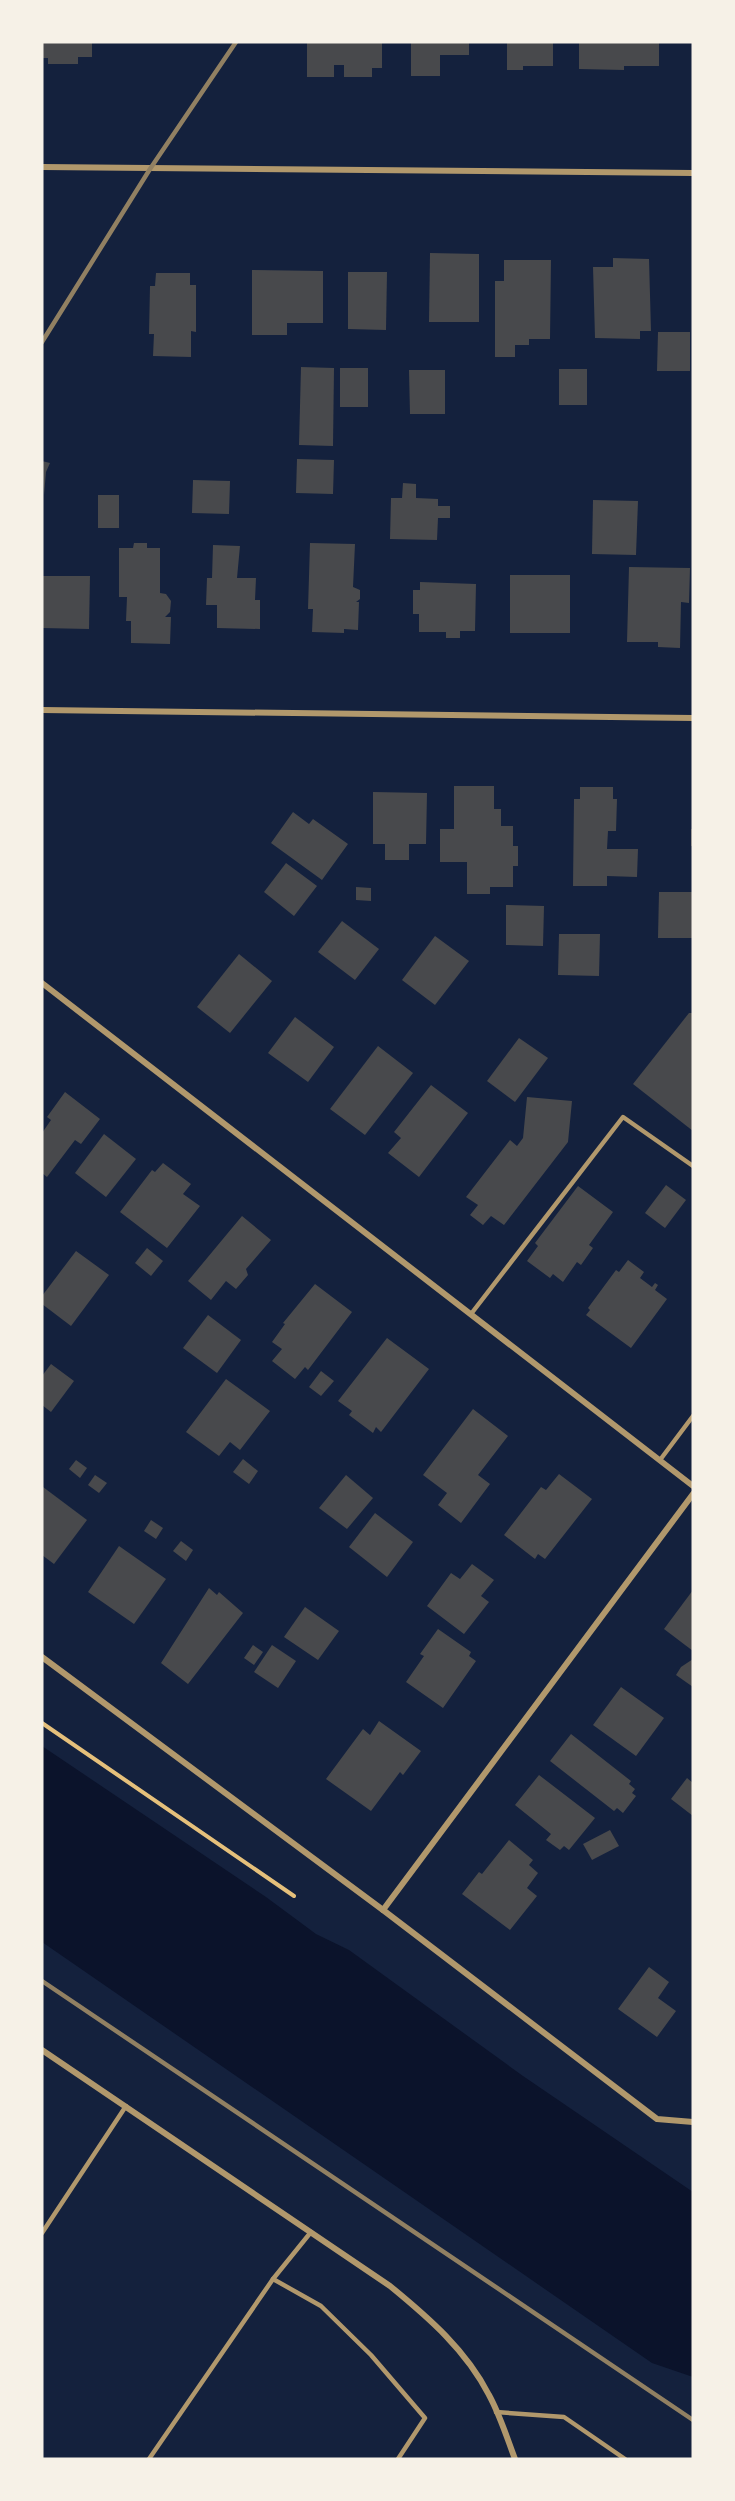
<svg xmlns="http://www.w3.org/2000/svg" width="735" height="2501" viewBox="0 0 735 2501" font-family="'Golos Text',sans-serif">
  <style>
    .water { fill: #0b132b }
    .building { fill: #48494c }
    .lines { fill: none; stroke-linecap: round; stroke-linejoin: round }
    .path { stroke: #e5c07b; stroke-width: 4 }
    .service { stroke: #b1986c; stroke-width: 4.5 }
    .minor { stroke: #b1986c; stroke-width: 6 }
    .rail { stroke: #918062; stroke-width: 4.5 }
  </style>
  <rect width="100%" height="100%" fill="#14213d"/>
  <path class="water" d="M42 1746 266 1897 316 1934 349 1950 523 2076 693 2192V2377L652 2363 42 1942Z"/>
  <g class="building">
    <path d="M42 42H92V57H78V64H48V58H42Z"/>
    <path d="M307 42H382V68H372V77H344V65H334V77H307Z"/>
    <path d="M411 42H469V55H440V76H411Z"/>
    <path d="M507 42H553V66H523V70H507Z"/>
    <path d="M579 42H659V66H624V70L579 69Z"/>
    <path d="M430 253 479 254V322H429Z"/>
    <path d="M613 258 649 259 651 331H640V339L595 338 593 267H613Z"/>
    <path d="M504 260H551L550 339H529V345H515V357H495V281H504Z"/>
    <path d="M252 270 323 271V323H287V335H252Z"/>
    <path d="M348 272H387L386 330 348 329Z"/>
    <path d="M156 273H190V285H196V332L191 331V357L153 356 154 334H149L150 286H155Z"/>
    <path d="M658 332H690V371H657Z"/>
    <path d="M301 367 334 368 333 446 299 445Z"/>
    <rect x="340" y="368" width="28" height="39"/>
    <rect x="559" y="369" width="28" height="36"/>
    <path d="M409 370H445V414H410Z"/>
    <path d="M297 459 334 460 333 494 296 493Z"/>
    <path d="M42 461 50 463 46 472 44 495Z"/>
    <path d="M193 480 230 481 229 514 192 513Z"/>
    <path d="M403 483 416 484V498L438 499V506H450V518H438L437 540 390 539 391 498H402Z"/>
    <rect x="98" y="495" width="21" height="33"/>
    <path d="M593 500 638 501 636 555 592 554Z"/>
    <path d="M134 543H147V548H160V593L166 594 171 601 170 612 165 617H171L170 644 131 643V621H126L127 597H119V548H133Z"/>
    <path d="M310 543 355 544 353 587 360 590V599L356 602H359L358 630 344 629V633L312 632 313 609H308Z"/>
    <path d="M213 545 240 546 237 578H256L255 600H260V629L217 628V605H206L207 578H212Z"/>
    <path d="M629 567 690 568 689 603 681 602 680 648 658 647V642H627Z"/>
    <rect x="510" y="575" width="60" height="58"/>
    <path d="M42 576H90L89 629 42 628Z"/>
    <path d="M420 582 476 584 475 631H460V638H446V632H419V614H413V590H420Z"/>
    <path d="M454 786H494V809H501V826H513V846H518V866H513V887H490V894H467V862H440V829H454Z"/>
    <path d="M580 787H613V799H617L616 831H608L607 849H638L637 877 607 876V886H573L574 799H580Z"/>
    <path d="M373 792 427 793 426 844H409V860H385V844H373Z"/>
    <path d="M293 812 309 824 313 819 348 844 322 880 271 843Z"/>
    <rect x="691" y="829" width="2" height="17"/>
    <path d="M286 863 317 886 294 916 264 892Z"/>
    <path d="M356 887 371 888V901L356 900Z"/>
    <path d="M659 892H693V938H658Z"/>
    <path d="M506 905 544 906 543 946 506 945Z"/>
    <path d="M342 921 379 949 355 980 318 952Z"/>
    <path d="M559 934H600L599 976 558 975Z"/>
    <path d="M435 936 469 961 435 1005 402 980Z"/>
    <path d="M239 954 272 981 230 1033 197 1007Z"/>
    <path d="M689 1013H693V1131L633 1084Z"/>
    <path d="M295 1017 334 1047 308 1082 268 1053Z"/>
    <path d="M519 1038 548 1058 515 1102 487 1081Z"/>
    <path d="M378 1046 413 1073 365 1135 330 1109Z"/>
    <path d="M431 1085 468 1113 419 1177 388 1153 401 1138 394 1132Z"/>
    <path d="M65 1092 100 1119 81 1144 75 1140 47 1177 42 1173V1133L51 1120 47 1117Z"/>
    <path d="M527 1097 572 1101 568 1142 504 1225 491 1216 483 1225 470 1215 478 1205 466 1197 510 1140 517 1146 523 1138Z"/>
    <path d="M104 1134 136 1159 106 1197 75 1173Z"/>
    <path d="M163 1163 191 1184 183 1194 200 1206 167 1248 120 1212 152 1170 155 1172Z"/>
    <path d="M666 1185 686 1200 665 1228 645 1213Z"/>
    <path d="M578 1186 613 1212 589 1245 593 1248 581 1265 577 1262 563 1282 553 1274 550 1278 527 1261 538 1246 535 1243Z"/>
    <path d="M242 1216 271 1240 246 1269 248 1275 236 1289 226 1281 211 1300 188 1281Z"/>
    <path d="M147 1248 163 1261 151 1276 135 1263Z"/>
    <path d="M76 1251 109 1275 71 1326 42 1304V1296Z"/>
    <path d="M628 1260 644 1272 640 1278 652 1287 655 1283 658 1285 655 1290 667 1299 631 1348 586 1315 590 1310 588 1308 616 1270 619 1272Z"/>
    <path d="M315 1284 352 1312 308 1370 305 1367 295 1379 272 1361 282 1349 272 1342 285 1324 283 1323Z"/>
    <path d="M208 1315 241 1340 217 1373 183 1348Z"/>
    <path d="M387 1338 429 1369 381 1432 376 1427 373 1433 349 1415 352 1411 338 1401Z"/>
    <path d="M51 1364 74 1381 51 1412 42 1405V1376Z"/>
    <path d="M321 1371 334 1381 321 1396 309 1387Z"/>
    <path d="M226 1379 270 1411 240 1450 230 1442 219 1456 186 1432Z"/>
    <path d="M473 1409 508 1436 478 1475 490 1484 461 1523 438 1505 447 1493 423 1475Z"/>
    <path d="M243 1459 258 1471 249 1484 233 1472Z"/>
    <path d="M76 1460 87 1468 80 1478 69 1469Z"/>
    <path d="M559 1474 592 1499 545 1559 538 1554 535 1559 504 1535 541 1487 546 1490Z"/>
    <path d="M95 1475 107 1483 99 1493 88 1485Z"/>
    <path d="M346 1475 373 1498 347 1529 319 1508Z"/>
    <path d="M43 1487 87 1520 54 1564 42 1555Z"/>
    <path d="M375 1513 413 1542 387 1577 349 1547Z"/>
    <path d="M151 1520 163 1528 156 1539 144 1531Z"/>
    <path d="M181 1541 193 1550 186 1561 173 1551Z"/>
    <path d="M119 1546 166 1579 134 1624 88 1592Z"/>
    <path d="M472 1564 494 1580 481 1596 489 1602 464 1634 427 1606 451 1573 460 1579Z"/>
    <path d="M209 1588 217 1595 219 1592 243 1613 188 1684 161 1663Z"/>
    <path d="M693 1590V1651L664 1629Z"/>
    <path d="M305 1607 339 1631 318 1660 284 1637Z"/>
    <path d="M438 1629 471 1652 469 1656 476 1661 443 1708 406 1682 424 1656 420 1654Z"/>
    <path d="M253 1645 263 1652 254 1665 244 1658Z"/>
    <path d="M272 1645 296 1661 278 1688 254 1672Z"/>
    <path d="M693 1659V1687L676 1675 681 1667Z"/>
    <path d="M621 1687 664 1718 636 1756 593 1725Z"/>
    <path d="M379 1721 421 1751 403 1775 400 1772 371 1811 326 1779 363 1729 370 1735Z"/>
    <path d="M571 1734 631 1781 629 1784 635 1789 632 1793 636 1796 623 1813 617 1808 614 1811 550 1761Z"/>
    <path d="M539 1775 595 1818 569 1850 564 1846 560 1850 546 1840 551 1834 515 1805Z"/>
    <path d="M687 1778 693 1783V1816L671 1799Z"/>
    <path d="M610 1830 619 1846 592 1860 583 1844Z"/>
    <path d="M509 1840 533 1860 529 1865 538 1873 527 1888 537 1896 510 1930 462 1894 479 1872 482 1874Z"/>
    <path d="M649 1967 669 1982 658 1998 676 2011 657 2037 618 2009Z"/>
  </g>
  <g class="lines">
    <path class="path" d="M42 1723 294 1896"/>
    <g class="service">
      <path d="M471 1314 623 1117 693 1166"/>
      <path d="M660 1460 693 1416"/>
      <path d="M311 2232 273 2279 321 2306 371 2355 425 2418 398 2459"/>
      <path d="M42 2233 126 2106"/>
      <path d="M496 2412 564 2417 625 2459"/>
      <path d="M149 2459 273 2279"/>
    </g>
    <g class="minor">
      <path d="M42 167 693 173"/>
      <path d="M42 710 693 718"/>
      <path d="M42 983 693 1486"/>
      <path d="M42 1657 383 1910 657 2119 693 2122"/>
      <path d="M383 1910 693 1494"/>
      <path d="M42 2050 390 2286C429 2318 466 2350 489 2395 500 2415 507 2438 515 2459"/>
    </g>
    <g class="rail">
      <path d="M42 342 150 169 236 42"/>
      <path d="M42 1981 693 2420"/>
    </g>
  </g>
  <rect width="735" height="2501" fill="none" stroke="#f6f1e7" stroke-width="87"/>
</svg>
